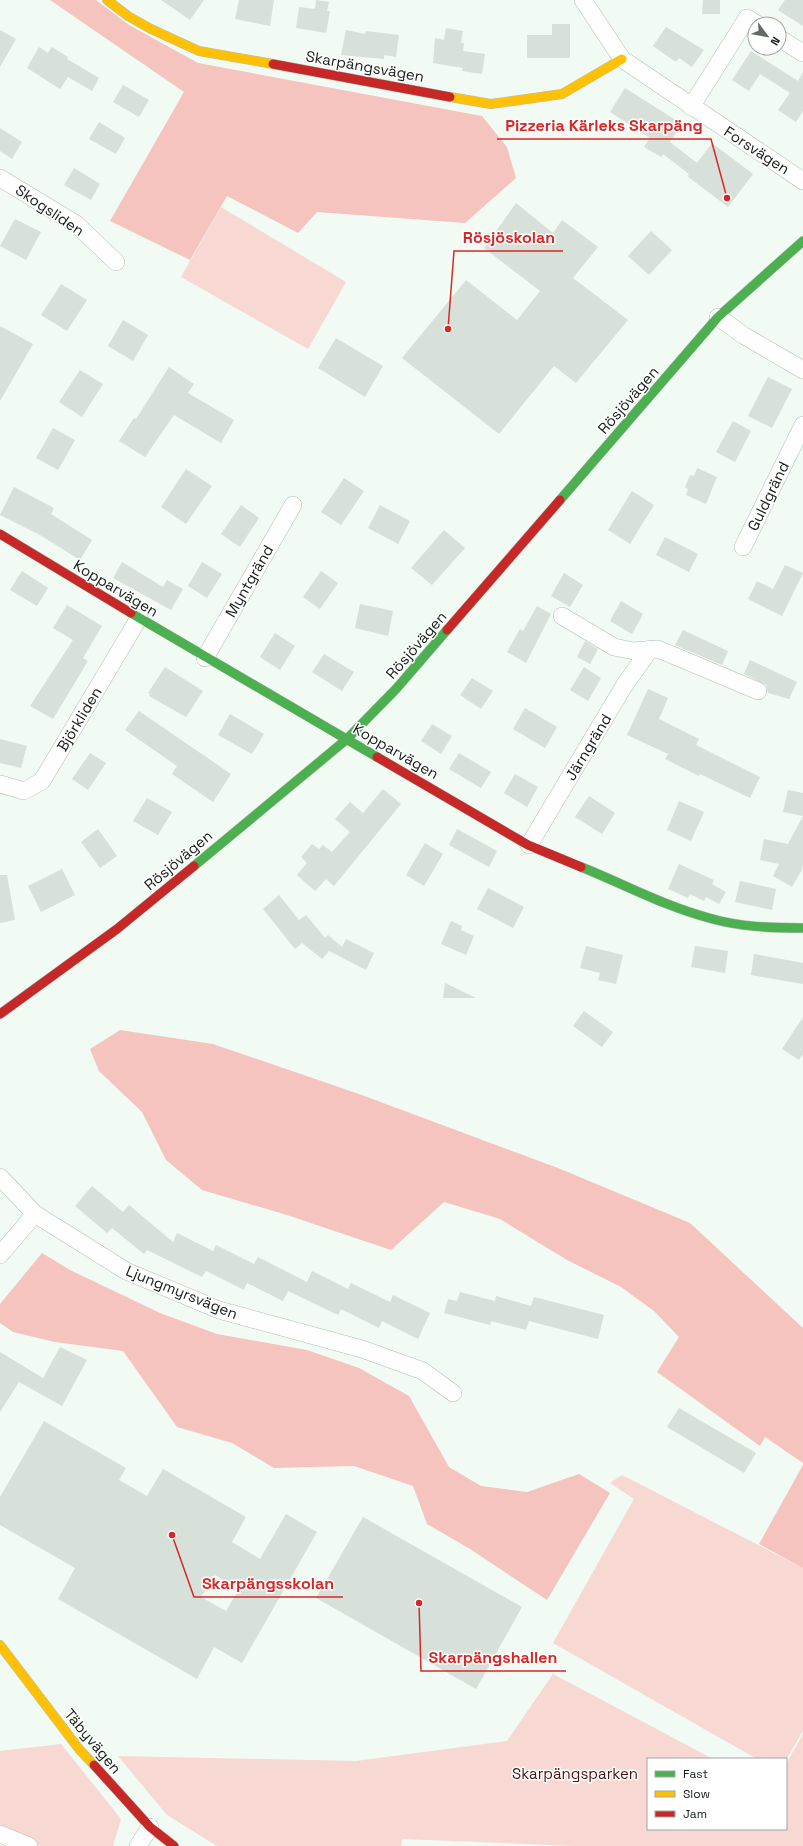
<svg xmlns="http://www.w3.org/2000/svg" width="803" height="1846" viewBox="0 0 803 1846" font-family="'Space Grotesk',sans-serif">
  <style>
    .green { fill: #f7d8d3 }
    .forest { fill: #f6c4be }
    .building { fill: #d7e0d9; fill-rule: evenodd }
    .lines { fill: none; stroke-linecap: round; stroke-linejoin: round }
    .street-casing { stroke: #b4beb6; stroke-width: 18 }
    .fast-casing { stroke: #b4beb6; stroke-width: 10 }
    .slow-casing { stroke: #b4beb6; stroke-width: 10 }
    .jam-casing { stroke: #b4beb6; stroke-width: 10 }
    .street { stroke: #fdfefd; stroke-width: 17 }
    .fast { stroke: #4caf50; stroke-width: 9 }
    .slow { stroke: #ffc107; stroke-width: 9 }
    .jam { stroke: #c62828; stroke-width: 9 }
    .labels { text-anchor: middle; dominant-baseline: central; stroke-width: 3; stroke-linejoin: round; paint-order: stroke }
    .street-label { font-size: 15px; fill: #131d16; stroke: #fff }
    .park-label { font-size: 15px; fill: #4c1113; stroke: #fff }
    .leader { fill: none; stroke: #d62828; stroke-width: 1.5 }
    .callout-dot { fill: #d62828; stroke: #fff; stroke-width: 1.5 }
    .callout-label { font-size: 16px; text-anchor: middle; font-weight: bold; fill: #d62828; stroke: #fff; stroke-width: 3; stroke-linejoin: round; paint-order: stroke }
  </style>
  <rect width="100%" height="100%" fill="#f1faf3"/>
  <g class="green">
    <path d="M221 207 346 282 308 349 181 277Z"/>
    <path d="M622 1475 803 1568V1731L786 1760 757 1759 553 1643 634 1499 610 1483Z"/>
    <path d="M553 1674 713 1759H648V1829H786V1764L803 1734V1846H575L402 1839 401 1846H217L167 1815 118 1756 356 1761 507 1741Z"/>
    <path d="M61 1744 121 1819 113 1846H33L0 1833V1751Z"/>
  </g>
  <g class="forest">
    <path d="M50 0H96L129 25 198 63 482 116 507 147 516 178 465 223 317 212 298 233 227 196 190 260 110 221 184 92Z"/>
    <path d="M120 1030 213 1044 359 1094 558 1168 690 1223 803 1328V1463L765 1437 760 1446 657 1372 679 1337 654 1311 621 1287 567 1260 500 1219 444 1202 391 1250 287 1215 202 1190 166 1160 142 1112 99 1071 90 1049Z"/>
    <path d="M42 1253 70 1270 160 1313 217 1334 307 1350 359 1368 409 1396 449 1467 481 1486 527 1492 579 1474 610 1493 547 1600 470 1549 427 1524 413 1486 354 1466 274 1468 232 1443 177 1427 123 1351 55 1342 13 1332 0 1323V1304Z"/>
    <path d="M803 1465V1568L759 1544Z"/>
  </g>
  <g class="building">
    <path d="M161 0H204L190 20Z"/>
    <path d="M239 0H274L270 26 235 19Z"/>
    <path d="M316 0 329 2 327 11H330L326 33 296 28 299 7 315 9Z"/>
    <path d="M703 0H720V14H702Z"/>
    <path d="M785 0H803V26L778 10Z"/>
    <path d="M552 24H570V58H527V35H552Z"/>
    <path d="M666 27 704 50 692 67 679 58 676 62 653 46Z"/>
    <path d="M446 28 463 31 461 43H464L463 51 485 54 482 74 462 71 463 68 433 63 435 38 444 40Z"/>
    <path d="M0 30 16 39 0 67Z"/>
    <path d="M346 30 365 34 366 31 399 35 396 57 384 55V59L341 55Z"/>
    <path d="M39 47 48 53 52 47 68 57 67 59 99 78 92 91 68 77 60 89 27 68Z"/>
    <path d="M751 51 798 81 803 72V111L796 122 778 110 790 93 760 74 749 91 732 80Z"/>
    <path d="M123 85 149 100 139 117 113 102Z"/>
    <path d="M625 88 682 124 670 142 697 163 712 143 753 174 728 207 687 176 689 174 663 154 661 157 644 147 650 138 610 112Z"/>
    <path d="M99 122 125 138 116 154 89 139Z"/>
    <path d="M0 128 22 142 12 159 0 151Z"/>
    <path d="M74 168 100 184 91 200 64 185Z"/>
    <path d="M516 203 553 233 562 220 598 247 573 278 628 320 576 383 554 366 499 434 402 358 466 280 517 320 540 291 484 248Z"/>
    <path d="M15 219 41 232 26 260 0 246Z"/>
    <path d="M651 231 672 250 649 275 628 256Z"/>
    <path d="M61 284 87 300 67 331 41 315Z"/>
    <path d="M123 320 148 335 133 361 108 346Z"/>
    <path d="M0 326 33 344 0 401Z"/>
    <path d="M336 338 383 366 365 397 318 368Z"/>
    <path d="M169 367 194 384 188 393 234 420 221 443 174 415 145 457 119 441 134 418 136 419Z"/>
    <path d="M80 370 103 384 82 417 59 402Z"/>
    <path d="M768 377 792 389 772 428 748 416Z"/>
    <path d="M733 421 751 431 735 462 716 452Z"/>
    <path d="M53 428 75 440 58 470 36 458Z"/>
    <path d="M697 468 717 477 706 504 686 495 688 489 685 487 690 475 694 476Z"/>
    <path d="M186 469 212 486 186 524 161 507Z"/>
    <path d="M344 478 364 491 341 525 321 512Z"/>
    <path d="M14 487 54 508 51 514 92 540 80 560 40 535 0 515Z"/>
    <path d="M632 491 654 505 630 544 608 530Z"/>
    <path d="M241 505 259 518 240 547 221 534Z"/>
    <path d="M380 505 410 521 398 544 368 528Z"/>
    <path d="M444 530 465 548 432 585 411 568Z"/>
    <path d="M665 537 698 554 689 572 656 555Z"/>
    <path d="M122 562 163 587 167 580 183 589 171 610 113 578Z"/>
    <path d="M202 562 222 574 207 598 188 586Z"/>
    <path d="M785 565 803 573 782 616 748 599 757 581 773 589Z"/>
    <path d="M22 571 48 588 37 606 10 590Z"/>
    <path d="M321 571 338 583 320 609 303 597Z"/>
    <path d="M564 573 583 585 570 607 551 596Z"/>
    <path d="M621 601 643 614 632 634 610 621Z"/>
    <path d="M360 604 393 611 388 636 355 628Z"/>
    <path d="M67 605 102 626 83 658 88 661 53 719 30 706 73 640 53 628Z"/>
    <path d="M537 606 551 614 526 663 507 652 520 629 523 631Z"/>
    <path d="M683 630 728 651 722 665 675 645Z"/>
    <path d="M275 633 295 646 280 670 260 657Z"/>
    <path d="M585 641 598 649 590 664 577 657Z"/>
    <path d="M324 654 354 672 342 691 312 672Z"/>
    <path d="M750 660 797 682 789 699 768 693 766 685 744 674Z"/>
    <path d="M165 667 203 691 186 717 149 696 150 694 148 693Z"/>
    <path d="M584 667 601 678 588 701 570 690Z"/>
    <path d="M472 678 493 691 481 709 460 695Z"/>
    <path d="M648 689 668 698 659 719 699 739 696 745 760 777 750 798 700 774 699 776 665 759 668 754 627 735Z"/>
    <path d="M525 708 557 727 545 748 513 729Z"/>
    <path d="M139 711 231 774 213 802 172 774 177 766 125 730Z"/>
    <path d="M230 714 264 734 252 754 218 735Z"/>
    <path d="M432 724 452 736 441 754 421 741Z"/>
    <path d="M0 739 27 746 21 768 0 763Z"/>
    <path d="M90 753 106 763 88 790 72 779Z"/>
    <path d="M459 753 491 772 481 788 449 769Z"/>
    <path d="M515 774 538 787 527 807 504 793Z"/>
    <path d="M383 789 401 804 334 886 326 879 315 891 297 875 307 863 301 857 312 844 319 849 323 845 332 852 350 832 335 819 350 802 363 813Z"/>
    <path d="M788 790 803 793V816L783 812Z"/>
    <path d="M589 796 615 813 602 834 575 817Z"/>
    <path d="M147 798 172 812 158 835 133 821Z"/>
    <path d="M679 801 704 812 691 841 667 830Z"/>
    <path d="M803 816V863L802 870 792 887 773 876 779 864 760 860 764 839 788 844Z"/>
    <path d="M98 829 117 856 100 868 81 842Z"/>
    <path d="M457 829 497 851 489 867 449 845Z"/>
    <path d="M425 843 443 854 424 886 406 875Z"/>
    <path d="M679 864 714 880 712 884 726 892 719 904 706 897 704 901 690 894 688 898 668 889Z"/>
    <path d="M62 869 75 895 41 912 28 886Z"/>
    <path d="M0 875H7L15 920 0 923Z"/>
    <path d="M740 881 776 889 772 910 735 902Z"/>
    <path d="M488 888 524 907 513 928 477 909Z"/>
    <path d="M279 895 299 920 306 915 325 938 328 935 342 947 346 939 374 953 366 970 329 951 322 959 302 943 295 949 263 909Z"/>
    <path d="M451 921 462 926 461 930 474 936 466 955 441 944Z"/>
    <path d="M586 946 623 955 616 984 598 980 600 973 580 968Z"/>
    <path d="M695 946 728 951 725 973 691 967Z"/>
    <path d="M754 954 803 963V984L751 975Z"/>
    <path d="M445 983 476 998H443Z"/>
    <path d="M584 1011 613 1032 602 1047 573 1026Z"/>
    <path d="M803 1017V1054L799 1060 782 1049Z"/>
    <path d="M92 1186 123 1212 129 1205 173 1242 177 1233 213 1251 216 1245 254 1264 258 1257 307 1282 312 1271 348 1289 351 1283 390 1302 393 1295 430 1313 418 1339 382 1321 379 1328 341 1309 338 1315 288 1291 283 1301 247 1283 244 1290 206 1271 202 1277 147 1250 144 1254 112 1228 107 1233 75 1206Z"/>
    <path d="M460 1292 495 1301 496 1296 531 1306 534 1297 604 1315 598 1339 529 1321 526 1330 491 1321 490 1325 444 1313 448 1299 457 1301Z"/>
    <path d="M60 1347 87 1360 62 1406 19 1382 0 1412V1352L43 1378Z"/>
    <path d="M679 1408 756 1453 744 1473 667 1427Z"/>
    <path d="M44 1421 126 1468 119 1480 147 1496 163 1469 246 1517 232 1542 260 1559 286 1514 317 1532 242 1663 214 1647 197 1679 58 1599 75 1568 0 1525V1497ZM215 1575 239 1589 226 1611 201 1597Z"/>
    <path d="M363 1517 522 1607 476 1689 316 1598Z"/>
  </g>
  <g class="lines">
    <defs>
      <g id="street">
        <path d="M583 0 622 59 803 181"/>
        <path d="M779 38 803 53"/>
        <path d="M691 107 747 18 757 24"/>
        <path d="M0 178 76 224 116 262"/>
        <path d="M718 317 743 335 803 370"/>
        <path d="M743 547 803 425"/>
        <path d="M562 616 614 647 634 651 658 649 758 691"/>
        <path d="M205 658 293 505"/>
        <path d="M0 784 24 791 42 781 139 618"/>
        <path d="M529 845 624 686 650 649"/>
        <path d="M0 1177 35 1214 126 1271 219 1310 362 1349 423 1371 453 1393"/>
        <path d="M0 1255 35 1214"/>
        <path d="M0 1834 29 1846"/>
        <path d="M138 1846 150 1827"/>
      </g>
      <g id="fast">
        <path d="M560 500 718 317 803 241"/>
        <path d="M131 613 377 757"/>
        <path d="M194 866 347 739 396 689 447 630"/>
        <path d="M581 867C624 884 664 906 709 918 740 927 771 928 803 928"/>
      </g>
      <g id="slow">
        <path d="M107 0 128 16 151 29 199 51 273 64"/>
        <path d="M450 97 491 104 562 94 622 59"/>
        <path d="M0 1645 79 1749 94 1765"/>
      </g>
      <g id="jam">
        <path d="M273 64 450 97"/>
        <path d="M0 534 131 613"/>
        <path d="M447 630 560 500"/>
        <path d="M377 757 528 845 581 867"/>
        <path d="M0 1014 117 929 194 866"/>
        <path d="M94 1765 150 1827 174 1846"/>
      </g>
    </defs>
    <use href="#street" class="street-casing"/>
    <use href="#fast" class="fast-casing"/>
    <use href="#slow" class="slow-casing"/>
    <use href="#jam" class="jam-casing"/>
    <use href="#street" class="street"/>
    <use href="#fast" class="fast"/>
    <use href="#slow" class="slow"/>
    <use href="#jam" class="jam"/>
  </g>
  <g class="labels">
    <g class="street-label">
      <text transform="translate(365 66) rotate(10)">Skarpängsvägen</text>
      <text transform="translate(757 150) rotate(33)">Forsvägen</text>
      <text transform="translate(50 210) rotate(34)">Skogsliden</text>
      <text transform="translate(628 400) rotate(-49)">Rösjövägen</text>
      <text transform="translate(768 496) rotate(-64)">Guldgränd</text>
      <text transform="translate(249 581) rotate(-60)">Myntgränd</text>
      <text transform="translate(116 588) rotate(31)">Kopparvägen</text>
      <text transform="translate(416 645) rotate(-49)">Rösjövägen</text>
      <text transform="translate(79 719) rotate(-59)">Björkliden</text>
      <text transform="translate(588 747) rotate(-59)">Järngränd</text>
      <text transform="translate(396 751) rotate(30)">Kopparvägen</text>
      <text transform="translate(178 860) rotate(-40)">Rösjövägen</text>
      <text transform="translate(182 1292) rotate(22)">Ljungmyrsvägen</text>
      <text transform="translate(93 1741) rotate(50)">Täbyvägen</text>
    </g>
    <g class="park-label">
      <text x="575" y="1773">Skarpängsparken</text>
    </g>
  </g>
  <path class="leader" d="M727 198L711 139H497M448 329L454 251H563M172 1535L194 1597H343M419 1603L421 1671H566"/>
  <g class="callout-dot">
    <circle cx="727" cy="198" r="4"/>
    <circle cx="448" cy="329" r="4"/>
    <circle cx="172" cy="1535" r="4"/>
    <circle cx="419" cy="1603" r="4"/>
  </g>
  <g class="callout-label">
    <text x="604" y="131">Pizzeria Kärleks Skarpäng</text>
    <text x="509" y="243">Rösjöskolan</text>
    <text x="268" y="1589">Skarpängsskolan</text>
    <text x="493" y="1663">Skarpängshallen</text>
  </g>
  <rect x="647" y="1758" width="140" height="72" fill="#ffffff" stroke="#a1a5a2"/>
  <rect x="655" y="1771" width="20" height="6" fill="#4caf50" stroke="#a1a5a2"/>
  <text x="683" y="1778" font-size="12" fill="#131d16">Fast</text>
  <rect x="655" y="1791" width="20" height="6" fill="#ffc107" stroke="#a1a5a2"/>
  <text x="683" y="1798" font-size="12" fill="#131d16">Slow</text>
  <rect x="655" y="1811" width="20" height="6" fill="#c62828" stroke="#a1a5a2"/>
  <text x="683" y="1818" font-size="12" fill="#131d16">Jam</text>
  <g transform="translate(767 36) rotate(122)"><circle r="19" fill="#ffffff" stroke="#a1a5a2"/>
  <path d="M0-3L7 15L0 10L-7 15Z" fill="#616a63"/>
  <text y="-6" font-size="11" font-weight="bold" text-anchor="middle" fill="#131d16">N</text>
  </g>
</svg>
